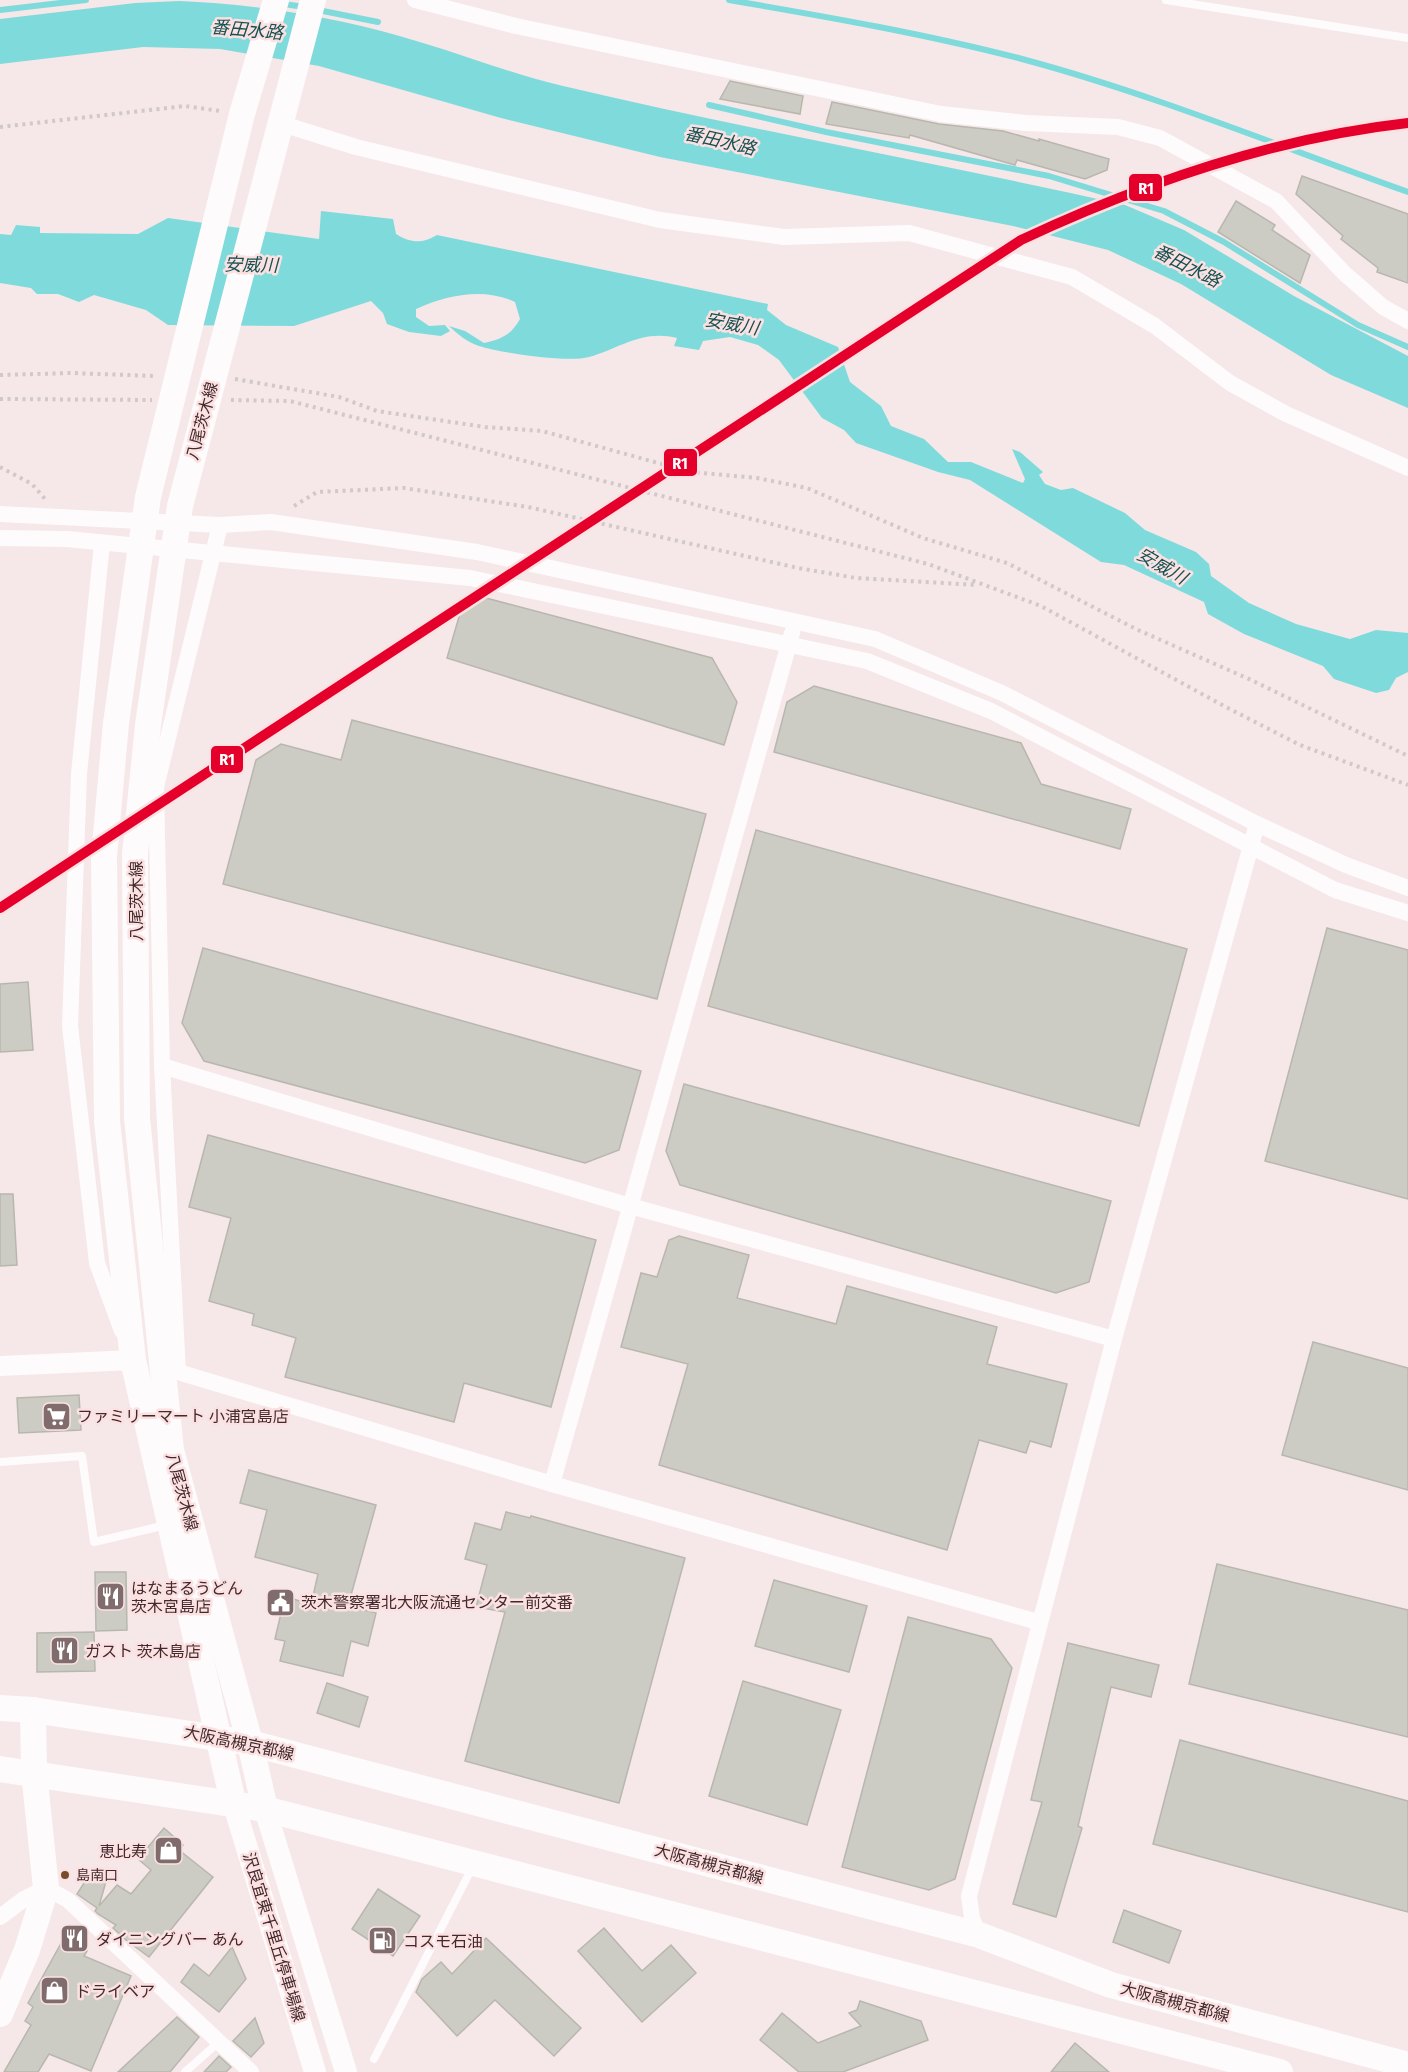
<svg xmlns="http://www.w3.org/2000/svg" width="1408" height="2072" viewBox="0 0 1408 2072" font-family="'Fira Sans Condensed','Noto Sans JP',sans-serif">
  <style>
    .water { fill: #7fdbdb }
    .lines { fill: none; stroke-linecap: round; stroke-linejoin: round }
    .stream { stroke: #7fdbdb; stroke-width: 6 }
    .building { fill: #cdccc4; stroke: #b8b7ae; stroke-width: 1.5 }
    .path { stroke: #d1c8c8; stroke-width: 4; stroke-dasharray: 3 4.5; stroke-linecap: butt }
    .service { stroke: #fefbfc; stroke-width: 8 }
    .minor { stroke: #fefbfc; stroke-width: 16 }
    .tertiary { stroke: #fefbfc; stroke-width: 20 }
    .secondary { stroke: #fefbfc; stroke-width: 22 }
    .primary { stroke: #fefbfc; stroke-width: 26 }
    .rail-1-casing { stroke: #fce1e2; stroke-width: 15 }
    .rail-1 { stroke: #e4002b; stroke-width: 10 }
    .bus-dot { fill: #7a4b2a; stroke: #fce1e2; stroke-width: 2 }
    .labels { text-anchor: middle; dominant-baseline: central; stroke-width: 5; stroke-linejoin: round; paint-order: stroke }
    .bus-label { font-size: 14px; fill: #42292b; stroke: #fce1e2; text-anchor: start }
    .street-label { font-size: 16px; fill: #42292b; stroke: #fce1e2 }
    .poi-label { font-size: 16px; fill: #42292b; stroke: #fce1e2; text-anchor: start }
    .water-label { font-size: 18px; font-style: italic; fill: #165151; stroke: #fce1e2 }
    .line-badge { stroke: #fce1e2; stroke-width: 2 }
    .badge-label { font-size: 16px; text-anchor: middle; font-weight: bold; fill: #fff }
  </style>
  <rect width="100%" height="100%" fill="#f6e7e8"/>
  <g class="water">
    <path d="M179 1C258 4 347 19 423 43 470 57 515 75 563 86 749 130 938 163 1125 205L1184 230 1294 296 1408 356V408L1331 375 1181 284 1108 250 1013 226 660 157 501 118 319 66 220 49 143 47 0 64V19L135 3Z"/>
    <path d="M321 211 393 219 396 234C411 243 422 244 437 235L768 304 767 310 786 325 838 347 850 382 881 406 891 426 924 439 948 462H971L1023 483 1025 479 1012 449 1020 452 1043 472 1039 475 1045 484 1061 490 1073 488 1125 513 1145 530 1196 552 1209 564 1211 576 1249 603 1296 624 1350 639 1376 630 1408 633V672L1396 678 1389 690 1376 693 1334 679 1323 666 1244 634 1208 614 1204 602 1124 565 1101 562 970 480 938 472 856 443 844 430 822 418 779 360 758 345 730 337 703 341 699 350 674 346 677 338C643 329 620 348 589 357 568 363 501 353 479 346 469 343 457 334 449 326L465 331 484 343C502 339 511 335 520 319L515 302C484 287 446 295 416 309V317L429 326 445 325 450 331 441 336 409 332 387 324 383 313 371 301 294 326 168 325 146 310 94 295 79 302 58 294H37L31 288 0 283V234L11 235 16 225 40 227V233L138 234 168 218 319 239Z"/>
  </g>
  <g class="lines">
    <g class="stream">
      <path d="M729 0C828 17 926 34 1022 59 1153 94 1281 147 1408 192"/>
      <path d="M283 4 305 7"/>
      <path d="M0 10 86 0"/>
      <path d="M318 10 378 22"/>
      <path d="M709 105 826 132 1049 176 1164 211 1224 242 1358 325 1408 347"/>
    </g>
  </g>
  <g class="building">
    <path d="M730 81 803 96 800 114 720 99Z"/>
    <path d="M832 102 939 124 1003 131 1039 141V139L1109 159 1107 170 1085 179 1017 160 1015 165 910 135 909 138 826 124Z"/>
    <path d="M1302 176 1408 214V283L1377 272 1378 268 1341 239 1343 236 1296 194Z"/>
    <path d="M1236 201 1275 225 1272 230 1310 255 1300 283 1218 232Z"/>
    <path d="M486 598 712 658 737 702 724 745 447 658 461 610Z"/>
    <path d="M814 686 1021 743 1041 784 1131 809 1120 849 774 752 787 702Z"/>
    <path d="M352 720 706 814 657 999 223 884 256 760 281 744 341 760Z"/>
    <path d="M756 830 1187 949 1139 1126 708 1006Z"/>
    <path d="M1327 928 1408 950V1199L1265 1161Z"/>
    <path d="M203 948 641 1071 619 1150 585 1163 204 1061 182 1023Z"/>
    <path d="M28 982 33 1050 0 1052V984Z"/>
    <path d="M684 1084 1111 1201 1089 1282 1056 1293 680 1185 666 1151Z"/>
    <path d="M208 1135 596 1240 551 1407 464 1383 454 1422 285 1377 296 1338 252 1325 254 1314 209 1301 231 1218 189 1207Z"/>
    <path d="M0 1194H13L17 1265 0 1266Z"/>
    <path d="M679 1236 749 1255 737 1298 836 1324 847 1286 997 1327 987 1364 1067 1384 1051 1447 1030 1441 1026 1453 979 1440 947 1550 659 1465 688 1364 621 1347 641 1273 657 1277 669 1240Z"/>
    <path d="M1313 1342 1408 1368V1490L1282 1455Z"/>
    <path d="M79 1395 81 1430 19 1433 17 1398Z"/>
    <path d="M249 1470 376 1505 348 1606 376 1613 368 1646 351 1641 343 1676 280 1661 285 1641 275 1639 285 1596 311 1605 318 1574 255 1557 267 1510 240 1503Z"/>
    <path d="M506 1512 530 1518 531 1516 685 1558 619 1803 465 1761 505 1612 476 1607 487 1565 465 1559 475 1523 501 1530Z"/>
    <path d="M1217 1564 1408 1610V1737L1189 1684Z"/>
    <path d="M95 1572H126L127 1630 96 1631Z"/>
    <path d="M774 1580 867 1606 849 1672 755 1646Z"/>
    <path d="M908 1617 991 1639 1012 1668 955 1879 929 1890 842 1867Z"/>
    <path d="M94 1632 95 1671 37 1672V1633Z"/>
    <path d="M1068 1643 1159 1665 1151 1697 1111 1687 1078 1826 1082 1828 1056 1917 1013 1904 1042 1802 1031 1800Z"/>
    <path d="M743 1681 841 1710 807 1825 709 1796Z"/>
    <path d="M327 1683 368 1697 359 1727 317 1713Z"/>
    <path d="M1180 1740 1408 1801V1912L1153 1844Z"/>
    <path d="M164 1828 183 1845 179 1850 213 1877 149 1957 126 1940 113 1928 116 1925 98 1914 95 1911 97 1908 77 1894 93 1869 107 1878 99 1906 117 1885 131 1894 151 1870 138 1859Z"/>
    <path d="M378 1889 420 1916 393 1956 352 1929Z"/>
    <path d="M1124 1910 1181 1931 1169 1963 1113 1942Z"/>
    <path d="M604 1928 642 1971 671 1945 696 1973 642 2022 578 1951Z"/>
    <path d="M64 1938 87 1951 84 1956 131 1976 91 2071 49 2054 38 2072H4L31 2025 25 2021 33 2007 28 2003Z"/>
    <path d="M486 1938 581 2028 554 2056 495 2000 457 2036 416 1992 422 1979 441 1962 452 1974Z"/>
    <path d="M232 1947 246 1979 219 2012 181 1982 194 1964 209 1976Z"/>
    <path d="M860 2001 921 2021 928 2040 843 2072H799L760 2040 782 2013 818 2043 861 2026 849 2013 857 2010Z"/>
    <path d="M177 2017 199 2037 170 2072H118Z"/>
    <path d="M255 2018 264 2043 251 2057 233 2041Z"/>
    <path d="M1075 2043 1109 2072H1051Z"/>
    <path d="M219 2056 231 2067 226 2072H204Z"/>
  </g>
  <g class="lines">
    <g class="path">
      <path d="M0 127 185 106 220 111"/>
      <path d="M0 375 72 373 155 376"/>
      <path d="M235 379 339 397 377 411 485 427 542 431 691 472 757 478 807 488 923 538 1007 563 1138 630 1249 679 1408 756"/>
      <path d="M0 399 152 400"/>
      <path d="M231 400 290 401 928 564 1041 606 1224 706 1300 745 1408 785"/>
      <path d="M0 467 32 484 46 500"/>
      <path d="M294 506 317 492 404 488 528 507 798 568 856 578 978 585"/>
    </g>
    <g class="service">
      <path d="M1166 0 1408 38"/>
      <path d="M0 1462 82 1456 94 1542 166 1525"/>
      <path d="M374 2059 473 1866"/>
      <path d="M185 2072 220 2041"/>
    </g>
    <g class="minor">
      <path d="M415 0 516 26 941 114 1026 123 1118 127 1160 138 1276 201 1344 273 1383 307 1408 321"/>
      <path d="M279 123 356 147 660 220 784 237 909 233 1072 277 1155 326 1230 383 1286 414 1408 468"/>
      <path d="M0 514 220 525 271 522 477 552 875 639 1002 693 1257 824 1346 865 1408 888"/>
      <path d="M220 525 156 787 162 1066 178 1372 552 1484 1038 1622"/>
      <path d="M0 538 67 539 470 578 867 661 991 711 1335 890 1408 913"/>
      <path d="M102 543 79 774 70 1026 97 1263 122 1331"/>
      <path d="M162 1066 630 1206 1114 1339"/>
      <path d="M552 1484 792 633"/>
      <path d="M0 1917 24 1899 46 1888 68 1900 251 2072"/>
      <path d="M979 1935 972 1918 969 1896 1114 1339 1257 824"/>
    </g>
    <path class="tertiary" d="M0 1366 133 1360"/>
    <g class="secondary">
      <path d="M233 1802 315 2072"/>
      <path d="M265 1809 346 2072"/>
    </g>
    <g class="primary">
      <path d="M0 1708 33 1710 250 1743 979 1935 1111 1985 1408 2065"/>
      <path d="M0 1769 265 1809 1280 2072"/>
      <path d="M233 1802 133 1360 107 1121 104 857 116 723 148 497 242 114 276 0"/>
      <path d="M265 1809 250 1743 171 1450 137 1118 135 854 148 725 180 506 313 0"/>
      <path d="M0 2014 27 1950 46 1888 34 1772 33 1710"/>
    </g>
    <defs>
      <path id="rail-1" d="M0 908 1021 240C1143 183 1273 138 1408 123"/>
    </defs>
    <use href="#rail-1" class="rail-1-casing"/>
    <use href="#rail-1" class="rail-1"/>
  </g>
  <defs>
    <symbol id="supermarket-square" viewBox="-11 -11 22 22"><rect x="-9" y="-9" width="18" height="18" rx="4" fill="#816c6d" stroke="#fce1e2"/><path d="M-6-5.5h2.5l.6 2H6L4.5 2H-2.5L-4.4-4H-6ZM-1.5 3.2a1.3 1.3 0 1 0 .1 0ZM3 3.2a1.3 1.3 0 1 0 .1 0Z" fill="#fff"/></symbol>
    <symbol id="restaurant-square" viewBox="-11 -11 22 22"><rect x="-9" y="-9" width="18" height="18" rx="4" fill="#816c6d" stroke="#fce1e2"/><path d="M-5-6h1v4h1v-4h1v4h1v-4h1v5L-1.5 .5V6h-2V.5L-5-1ZM5-6V6H3V1.5H1.5Q1.5-4 5-6Z" fill="#fff"/></symbol>
    <symbol id="civic-square" viewBox="-11 -11 22 22"><rect x="-9" y="-9" width="18" height="18" rx="4" fill="#816c6d" stroke="#fce1e2"/><path d="M-.6-6.5H3V-4.5H.6V-3L4-1V1h2V6H-6V1h2V-1L-.6-3ZM-1.2 2.5V6h2.4V2.5Z" fill="#fff"/></symbol>
    <symbol id="shop-square" viewBox="-11 -11 22 22"><rect x="-9" y="-9" width="18" height="18" rx="4" fill="#816c6d" stroke="#fce1e2"/><path d="M-5-2.5h2.3a2.7 3.5 0 0 1 5.4 0H5L5.5 6h-11ZM-1.5-2.5h3a1.5 2.3 0 0 0-3 0Z" fill="#fff"/></symbol>
    <symbol id="fuel-square" viewBox="-11 -11 22 22"><rect x="-9" y="-9" width="18" height="18" rx="4" fill="#816c6d" stroke="#fce1e2"/><path d="M-5.5-6h7V0h2V4h1.3V-2.5L3-4.5l.8-.8L6-3V5H2.5V1h-1V6h-7ZM-4.2-4.7v3.2H.2V-4.7Z" fill="#fff"/></symbol>
  </defs>
  <g fill-rule="evenodd">
    <use href="#supermarket-square" x="40" y="1400" width="33" height="33"/>
    <use href="#restaurant-square" x="94" y="1580" width="33" height="33"/>
    <use href="#civic-square" x="264" y="1586" width="33" height="33"/>
    <use href="#restaurant-square" x="48" y="1634" width="33" height="33"/>
    <use href="#shop-square" x="152" y="1834" width="33" height="33"/>
    <use href="#restaurant-square" x="58" y="1922" width="33" height="33"/>
    <use href="#fuel-square" x="366" y="1924" width="33" height="33"/>
    <use href="#shop-square" x="38" y="1974" width="33" height="33"/>
  </g>
  <circle class="bus-dot" cx="65" cy="1875" r="5"/>
  <g class="labels">
    <g class="bus-label">
      <text x="76" y="1875">島南口</text>
    </g>
    <g class="street-label">
      <text transform="translate(202 421) rotate(-75)">八尾茨木線</text>
      <text transform="translate(136 901) rotate(-90)">八尾茨木線</text>
      <text transform="translate(182 1492) rotate(75)">八尾茨木線</text>
      <text transform="translate(239 1743) rotate(12)">大阪高槻京都線</text>
      <text transform="translate(709 1864) rotate(15)">大阪高槻京都線</text>
      <text transform="translate(274 1937) rotate(73)">沢良宜東千里丘停車場線</text>
      <text transform="translate(1175 2002) rotate(15)">大阪高槻京都線</text>
    </g>
    <g class="poi-label">
      <text x="77" y="1416">ファミリーマート 小浦宮島店</text>
      <text x="131" y="1588">はなまるうどん<tspan x="131" dy="18">茨木宮島店</tspan></text>
      <text x="301" y="1602">茨木警察署北大阪流通センター前交番</text>
      <text x="85" y="1651">ガスト 茨木島店</text>
      <text x="147" y="1851" text-anchor="end">恵比寿</text>
      <text x="96" y="1939">ダイニングバー あん</text>
      <text x="403" y="1941">コスモ石油</text>
      <text x="75" y="1991">ドライベア</text>
    </g>
    <g class="water-label">
      <text transform="translate(247 30) rotate(5)">番田水路</text>
      <text transform="translate(720 141) rotate(13)">番田水路</text>
      <text transform="translate(251 265) rotate(1)">安威川</text>
      <text transform="translate(1187 266) rotate(27)">番田水路</text>
      <text transform="translate(732 324) rotate(10)">安威川</text>
      <text transform="translate(1162 566) rotate(30)">安威川</text>
    </g>
  </g>
  <g class="line-badge">
    <rect x="1128" y="173" width="35" height="29" rx="6" fill="#e4002b"/>
    <rect x="663" y="448" width="35" height="29" rx="6" fill="#e4002b"/>
    <rect x="210" y="745" width="34" height="29" rx="6" fill="#e4002b"/>
  </g>
  <g class="badge-label">
    <text x="1146" y="194">R1</text>
    <text x="680" y="469">R1</text>
    <text x="227" y="765">R1</text>
  </g>
</svg>
